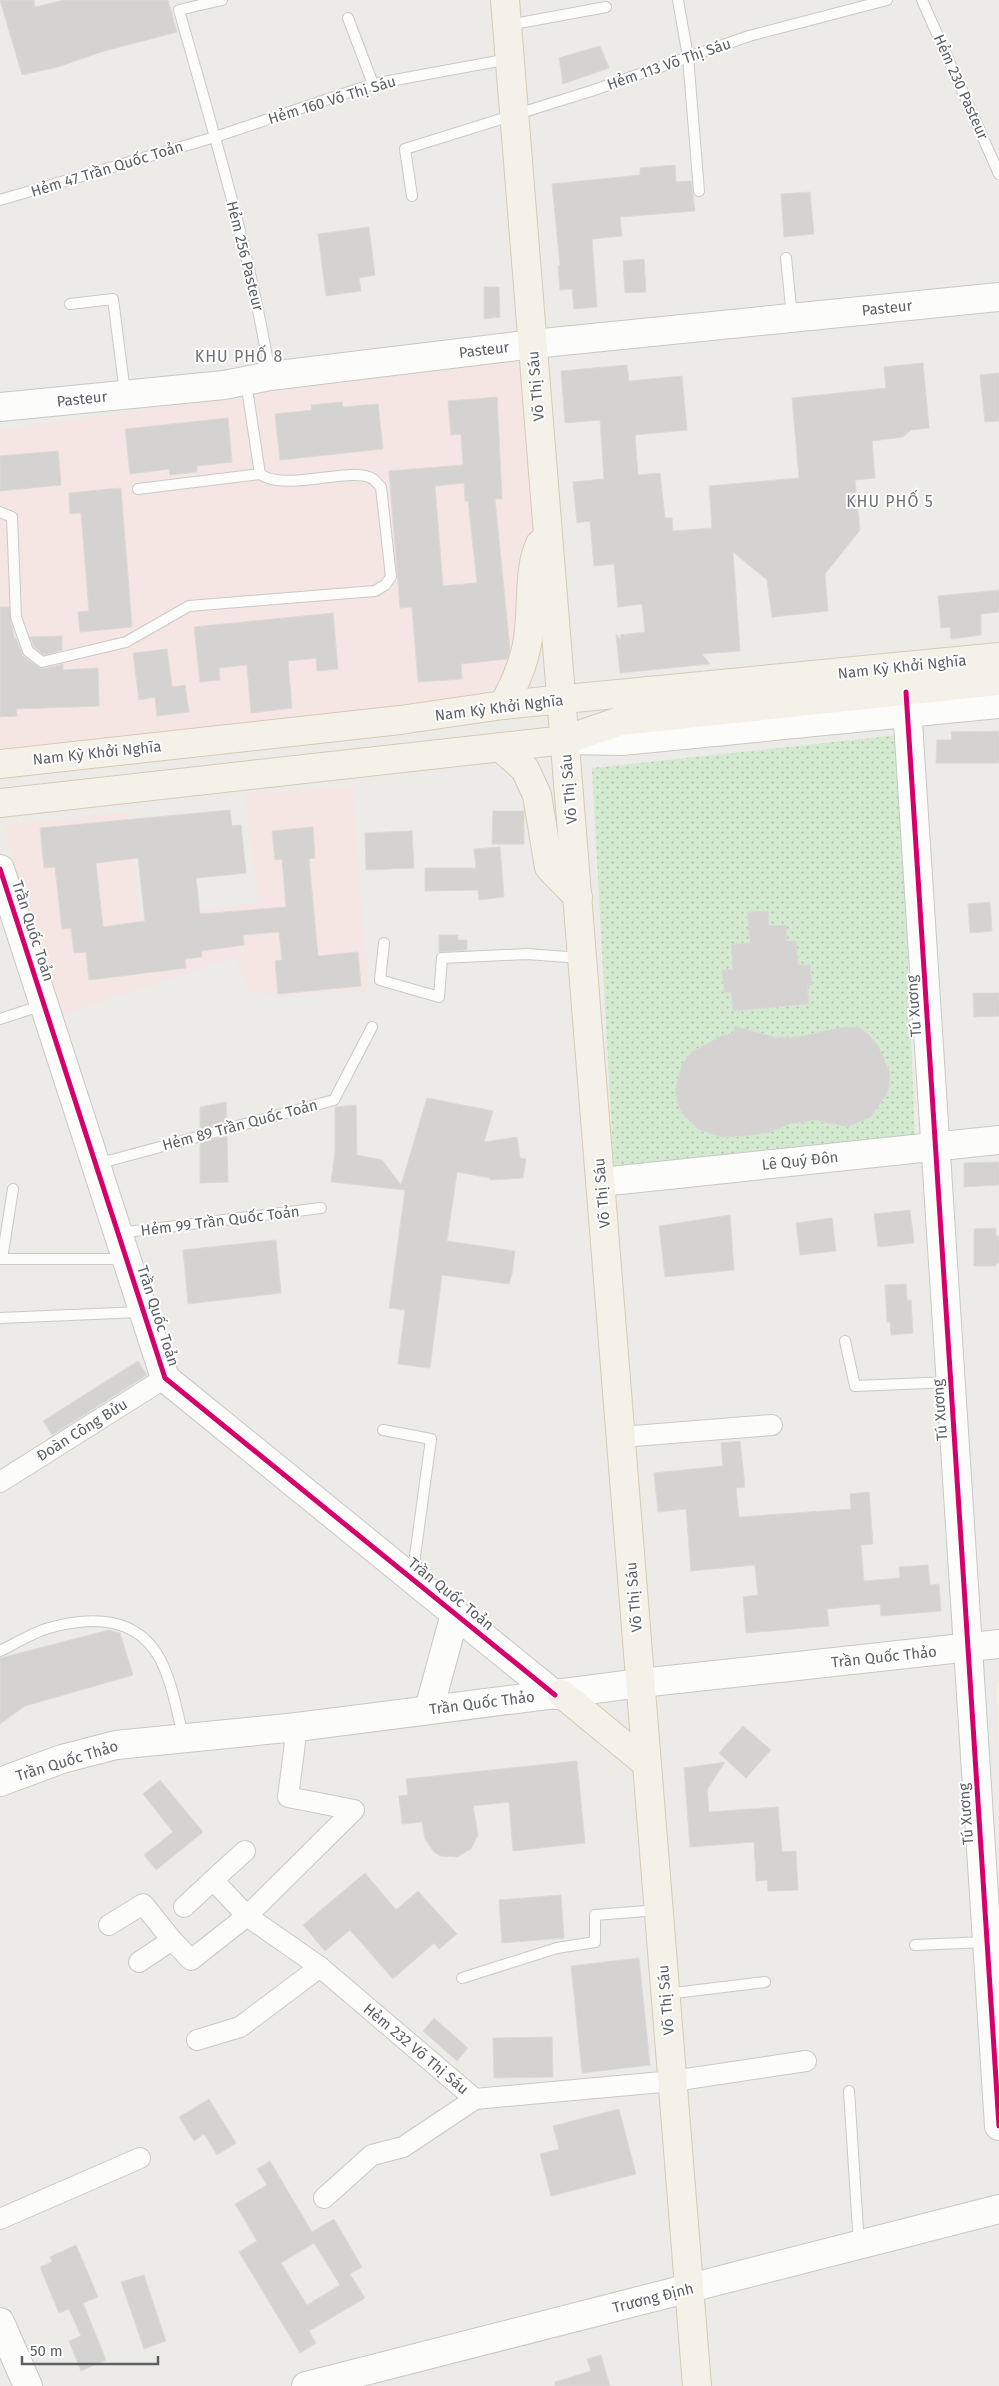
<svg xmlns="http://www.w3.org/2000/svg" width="999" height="2386" viewBox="0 0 999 2386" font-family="'Fira Sans',sans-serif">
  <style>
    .commercial { fill: #f6f0df }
    .medical { fill: #f5e5e3 }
    .park { fill: url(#park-dots) }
    .building { fill: #d4d3d1; stroke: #dcdad6; fill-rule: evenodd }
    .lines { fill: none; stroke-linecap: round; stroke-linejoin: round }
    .lane-casing { stroke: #c9c9c9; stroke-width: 12 }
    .street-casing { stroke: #c9c9c9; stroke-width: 22 }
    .secondary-casing { stroke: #c7c8c7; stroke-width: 30 }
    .primary-casing { stroke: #d6cbb3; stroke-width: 30 }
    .lane { stroke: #fcfcfb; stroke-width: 10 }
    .street { stroke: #fcfcfb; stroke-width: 20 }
    .secondary { stroke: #fcfcfb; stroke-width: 28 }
    .primary { stroke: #f3f1e8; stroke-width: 28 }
    .cycleway-casing { stroke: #fff; stroke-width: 8 }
    .cycleway { stroke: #d6006c; stroke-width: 5 }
    .labels { text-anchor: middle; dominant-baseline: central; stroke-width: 4; stroke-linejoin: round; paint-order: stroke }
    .street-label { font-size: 15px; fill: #5c6065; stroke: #fff }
    .neighbourhood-label { font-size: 16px; letter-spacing: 1px; fill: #6c7277; stroke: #fff }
  </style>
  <defs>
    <pattern id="park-dots" width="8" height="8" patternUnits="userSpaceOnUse" patternTransform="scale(1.25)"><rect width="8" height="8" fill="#d4ead0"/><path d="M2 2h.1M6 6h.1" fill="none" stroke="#afc1ac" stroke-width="1.8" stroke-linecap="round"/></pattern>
  </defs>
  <rect width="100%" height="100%" fill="#ecebe7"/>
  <path class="commercial" d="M999 1681V1747L996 1685Z"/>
  <g class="medical">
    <path d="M523 357 533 528 518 554 519 658 511 674 490 689 467 697 16 754 0 749V430Z"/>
    <path d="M353 787 368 990 283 995 248 991 235 957 62 1015 3 825 127 812 140 916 259 903 244 794Z"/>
  </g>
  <path class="park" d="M899 735 915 1140 614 1171 592 768Z"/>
  <g class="building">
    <path d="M0 0H34L35 7 64 0H168L177 32 101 52 58 67 22 75Z"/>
    <path d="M600 46 609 68 563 84 559 58Z"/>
    <path d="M675 165 676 182 691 181 695 211 620 217 622 236 592 239 597 307 574 309 572 289 560 290 558 266H560L552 184 640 175V168Z"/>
    <path d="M810 192 814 234 784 237 781 194Z"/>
    <path d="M369 227 375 275 359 278 361 291 326 296 318 234Z"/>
    <path d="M644 259 646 292 625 293 623 261Z"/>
    <path d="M484 287H499L500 317 484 319Z"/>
    <path d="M923 363 929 428 911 430 903 437 872 441 875 478 855 480 860 530 825 574 828 611 772 617 767 580 733 552 740 651 702 654 710 664 620 673 616 634 621 640 620 635 645 632 642 604 618 607 614 564 594 566 590 521 577 523 573 482 604 479 600 420 565 423 561 371 627 365 629 381 682 376 687 430 635 435 638 475 660 473 665 518H672L673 531 712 528 709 486 799 478 792 398 886 388 884 367Z"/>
    <path d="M999 373V421L985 422 980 375Z"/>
    <path d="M497 397 502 499H495L510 649 509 655 507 659 461 664 462 679 418 682 412 607 400 608 389 471 463 465 461 434 451 435 448 401ZM464 483 465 501H468L477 583 443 586 435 486Z"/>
    <path d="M342 402 343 407 378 404 383 449 280 460 275 414 312 410 311 405Z"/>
    <path d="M228 418 232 462 197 466V472L170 475 169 469 130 474 125 429Z"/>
    <path d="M58 451 61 485 0 491V456Z"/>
    <path d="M121 488 132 627 80 632 78 612 89 611 81 513 70 514 69 493Z"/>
    <path d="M999 590V612L981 614V635L951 639 950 627 941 628 938 596Z"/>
    <path d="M0 607H9L14 638H16L23 656 38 667 44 669 63 664V670L98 668 99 706 16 709 17 716 0 717Z"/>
    <path d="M333 613 338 669 317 671 316 658 288 661 292 708 251 713 247 665 219 668 220 680 200 682 194 627Z"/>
    <path d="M62 636V650L44 655 34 647 30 637Z"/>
    <path d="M167 649 172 687 185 685 189 712 157 716 155 697 139 700 133 653Z"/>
    <path d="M999 731V763H936L937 740H952L951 732Z"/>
    <path d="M230 810 232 826 241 825 246 873 196 878 200 914 286 907 282 859 275 860 272 831 313 827 315 858 309 859 318 956 358 952 361 986 278 994 275 961 282 960 279 932 243 935 244 945 201 951 202 957 185 959 186 968 89 980 86 952 74 953 71 928 62 929 55 867 44 868 40 828ZM138 858 145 921 103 927 96 863Z"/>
    <path d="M493 811H524V844H492Z"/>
    <path d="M412 831 414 868 366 870 365 833Z"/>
    <path d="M500 847 504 897 479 900 478 890 425 891V868H476L474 849Z"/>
    <path d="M990 902 992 931 970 933 968 904Z"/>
    <path d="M768 911 769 926 786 925 787 941H796L798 965 810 964 812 985 807 986 809 1004 733 1011 731 992 724 993 722 970 733 969 731 944 750 943 747 912Z"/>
    <path d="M439 935H458V940H467V950L439 952Z"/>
    <path d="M973 993H999V1016L974 1017Z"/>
    <path d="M734 1026 775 1037 791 1038 844 1027 860 1028 868 1034 878 1045 890 1073 889 1087 884 1098 871 1117 848 1127 814 1120 790 1124 768 1133 735 1137H722L700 1130 685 1117 680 1110 675 1092 682 1064 692 1052 723 1035 734 1033Z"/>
    <path d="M427 1098 493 1111 484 1142 517 1137 520 1158 526 1159 523 1178 490 1180V1178L457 1172 447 1241 515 1251 512 1274 509 1284 442 1275 430 1368 398 1364 405 1310 389 1308 405 1190 331 1182 335 1152V1107L356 1105 357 1155 382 1160 401 1185Z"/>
    <path d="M226 1102 227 1122 200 1129V1107Z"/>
    <path d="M227 1136 228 1182 200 1183V1143Z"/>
    <path d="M999 1162V1185L964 1187V1163Z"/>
    <path d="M910 1210 914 1243 878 1247 874 1214Z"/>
    <path d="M730 1215 734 1270 665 1277 659 1226Z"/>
    <path d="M832 1218 836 1251 800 1255 796 1223Z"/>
    <path d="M996 1228V1236H999V1263H996V1266H974V1229Z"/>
    <path d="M276 1240 281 1293 188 1304 183 1250Z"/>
    <path d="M906 1284 907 1300H911L913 1333 891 1335 890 1322H887L885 1285Z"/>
    <path d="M138 1361 147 1375 52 1435 43 1421Z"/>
    <path d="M740 1441 745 1487 736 1488 739 1517 851 1509 850 1494 869 1492 873 1544 861 1545 864 1581 900 1578 899 1567 928 1565 930 1585 939 1584 941 1611 881 1616 880 1604 827 1609 829 1626 746 1633 743 1597 758 1595 755 1565 691 1571 686 1509 658 1512 654 1473 723 1466 721 1443Z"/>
    <path d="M109 1630 120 1633 133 1675 25 1706 0 1724V1658Z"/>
    <path d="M743 1726 771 1750 746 1778 719 1753Z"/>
    <path d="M577 1761 585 1843 513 1851 509 1802 473 1806 478 1835 471 1849 457 1857 441 1856 434 1852 425 1839 422 1822 402 1824 399 1796 408 1795 406 1779Z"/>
    <path d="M725 1762 707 1790 709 1812 778 1807 782 1852 796 1851 798 1890 768 1891 767 1880 756 1881 754 1842 690 1847 684 1768Z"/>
    <path d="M160 1780 203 1832 156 1870 144 1855 173 1832 143 1794Z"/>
    <path d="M365 1873 396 1910 418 1891 457 1934 439 1949 434 1943 393 1979 350 1930 325 1951 303 1925Z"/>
    <path d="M561 1895 564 1938 502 1943 499 1900Z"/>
    <path d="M639 1958 650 2065 582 2073 571 1966Z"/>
    <path d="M434 2018 468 2048 457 2061 423 2031Z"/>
    <path d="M552 2037 553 2077 494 2078 493 2038Z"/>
    <path d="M209 2099 236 2143 217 2155 204 2134 194 2141 179 2117Z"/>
    <path d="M619 2109 636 2174 551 2196 540 2154 559 2149 553 2126Z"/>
    <path d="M270 2161 312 2232 334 2219 362 2267 350 2274 365 2298 309 2331 316 2343 300 2353 239 2252 257 2241 235 2204 267 2185 257 2169ZM314 2243 340 2285 307 2305 281 2263Z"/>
    <path d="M76 2245 98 2297 83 2303 106 2360 81 2371 69 2341 81 2336 69 2309 59 2313 40 2267 52 2262 50 2257Z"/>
    <path d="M144 2275 166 2341 144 2349 121 2282Z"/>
    <path d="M601 2355 610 2386H555V2382L591 2371 587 2359Z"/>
  </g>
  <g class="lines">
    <defs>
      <g id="lane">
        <path d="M222 0 179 10C213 131 250 251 270 375"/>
        <path d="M678 0 688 57 699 191"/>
        <path d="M922 0 999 174"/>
        <path d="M348 18 373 84"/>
        <path d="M508 25 606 7"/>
        <path d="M412 196 405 149 591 91 749 36 887 0"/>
        <path d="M0 200 215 137 373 84 509 59"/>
        <path d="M786 258 792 317"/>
        <path d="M70 304 113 299 125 393"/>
        <path d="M138 489 260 474"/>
        <path d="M0 512 12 517 16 617 28 651 42 662 126 642 189 606 375 591 385 585 391 577 381 487C378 485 376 481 373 479 353 465 285 493 260 474L246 382"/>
        <path d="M384 943 380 980 439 997 442 958 527 954 581 958"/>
        <path d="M0 1019 43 1005"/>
        <path d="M97 1164 334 1100 372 1027"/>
        <path d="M119 1233 321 1208"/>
        <path d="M0 1259H124"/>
        <path d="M2 1259 13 1189"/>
        <path d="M0 1318 141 1312"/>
        <path d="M845 1341 855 1386 950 1382"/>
        <path d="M383 1430 431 1439 415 1556 416 1576"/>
        <path d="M0 1651C16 1643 32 1633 49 1628 91 1616 137 1616 160 1659 172 1682 177 1711 183 1736"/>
        <path d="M915 1945 986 1942"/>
        <path d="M462 1978 557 1948 595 1942V1915L658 1910"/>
        <path d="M666 1994 765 1982"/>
        <path d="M849 2091 859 2245"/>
      </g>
      <g id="street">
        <path d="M621 1437 772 1425"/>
        <path d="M0 1482 165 1378"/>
        <path d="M213 1880 245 1851"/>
        <path d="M184 1907 213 1880 247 1916 320 1967 475 2099 673 2081 806 2061"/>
        <path d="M109 1925 143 1904 172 1940 191 1960 247 1916 354 1810 288 1797 297 1727"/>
        <path d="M139 1962 172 1940"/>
        <path d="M197 2040 240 2027 320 1967"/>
        <path d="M324 2198 372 2155 403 2147 475 2099"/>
        <path d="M0 2219 140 2158"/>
      </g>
      <g id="secondary">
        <path d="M0 407 224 385 270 376 533 344 999 297"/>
        <path d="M906 692 999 2126"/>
        <path d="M567 740 622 741 999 704"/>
        <path d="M0 869 165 1378 555 1695"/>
        <path d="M601 1182 999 1140"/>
        <path d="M429 1709 455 1614"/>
        <path d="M0 1782 62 1759 116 1745 297 1727 641 1683 999 1644"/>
        <path d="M0 2322 28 2386"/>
        <path d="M306 2386 999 2209"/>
      </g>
      <g id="primary">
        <path d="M505 0 697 2386"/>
        <path d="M503 705C517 681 527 657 529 629 532 604 529 566 540 544"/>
        <path d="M500 747 525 769 537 795 549 867 578 897"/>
        <path d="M0 764 400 720 503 705 999 657"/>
        <path d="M0 803 565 740 620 721 999 681"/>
        <path d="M562 1694 647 1764"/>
      </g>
    </defs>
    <use href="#lane" class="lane-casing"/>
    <use href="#street" class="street-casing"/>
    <use href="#secondary" class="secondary-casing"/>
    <use href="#primary" class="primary-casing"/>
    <use href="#lane" class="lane"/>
    <use href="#street" class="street"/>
    <use href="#secondary" class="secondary"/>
    <use href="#primary" class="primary"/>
    <defs>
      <g id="cycleway">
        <path d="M906 692 999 2126"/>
        <path d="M0 869 165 1378 555 1695"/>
      </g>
    </defs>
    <use href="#cycleway" class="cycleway-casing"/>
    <use href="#cycleway" class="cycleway"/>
  </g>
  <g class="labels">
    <g class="street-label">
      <text transform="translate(669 64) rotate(-19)">Hẻm 113 Võ Thị Sáu</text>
      <text transform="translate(961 87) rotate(66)">Hẻm 230 Pasteur</text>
      <text transform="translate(332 100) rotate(-17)">Hẻm 160 Võ Thị Sáu</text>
      <text transform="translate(107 169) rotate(-17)">Hẻm 47 Trần Quốc Toản</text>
      <text transform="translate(245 256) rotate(76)">Hẻm 256 Pasteur</text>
      <text transform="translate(887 308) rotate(-6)">Pasteur</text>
      <text transform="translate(484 350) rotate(-7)">Pasteur</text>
      <text transform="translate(536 386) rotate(-95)">Võ Thị Sáu</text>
      <text transform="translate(82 399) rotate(-6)">Pasteur</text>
      <text transform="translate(902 667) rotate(-6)">Nam Kỳ Khởi Nghĩa</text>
      <text transform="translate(499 708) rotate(-7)">Nam Kỳ Khởi Nghĩa</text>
      <text transform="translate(97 753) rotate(-6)">Nam Kỳ Khởi Nghĩa</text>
      <text transform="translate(569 789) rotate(-95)">Võ Thị Sáu</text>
      <text transform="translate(33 931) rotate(72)">Trần Quốc Toản</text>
      <text transform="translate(914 1006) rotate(-94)">Tú Xương</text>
      <text transform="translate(240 1125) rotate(-15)">Hẻm 89 Trần Quốc Toản</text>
      <text transform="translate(800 1161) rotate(-6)">Lê Quý Đôn</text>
      <text transform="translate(602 1193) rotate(-95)">Võ Thị Sáu</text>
      <text transform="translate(220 1221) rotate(-7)">Hẻm 99 Trần Quốc Toản</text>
      <text transform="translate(158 1316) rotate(72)">Trần Quốc Toản</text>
      <text transform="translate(940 1410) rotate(-94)">Tú Xương</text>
      <text transform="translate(82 1430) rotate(-32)">Đoàn Công Bửu</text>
      <text transform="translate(451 1594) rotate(39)">Trần Quốc Toản</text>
      <text transform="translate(634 1597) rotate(-95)">Võ Thị Sáu</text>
      <text transform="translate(884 1657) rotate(-6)">Trần Quốc Thảo</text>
      <text transform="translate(482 1703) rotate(-7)">Trần Quốc Thảo</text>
      <text transform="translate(67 1761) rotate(-17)">Trần Quốc Thảo</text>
      <text transform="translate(966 1814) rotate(-94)">Tú Xương</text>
      <text transform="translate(666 2000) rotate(-95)">Võ Thị Sáu</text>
      <text transform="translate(416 2049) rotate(40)">Hẻm 232 Võ Thị Sáu</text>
      <text transform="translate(653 2298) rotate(-14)">Trương Định</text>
    </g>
    <g class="neighbourhood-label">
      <text x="239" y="356">KHU PHỐ 8</text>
      <text x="890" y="501">KHU PHỐ 5</text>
    </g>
  </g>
  <path d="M22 2356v8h136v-8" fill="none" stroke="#5c6065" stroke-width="2.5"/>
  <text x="30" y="2356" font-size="15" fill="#5c6065" stroke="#ffffff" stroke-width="4" paint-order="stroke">50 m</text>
</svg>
